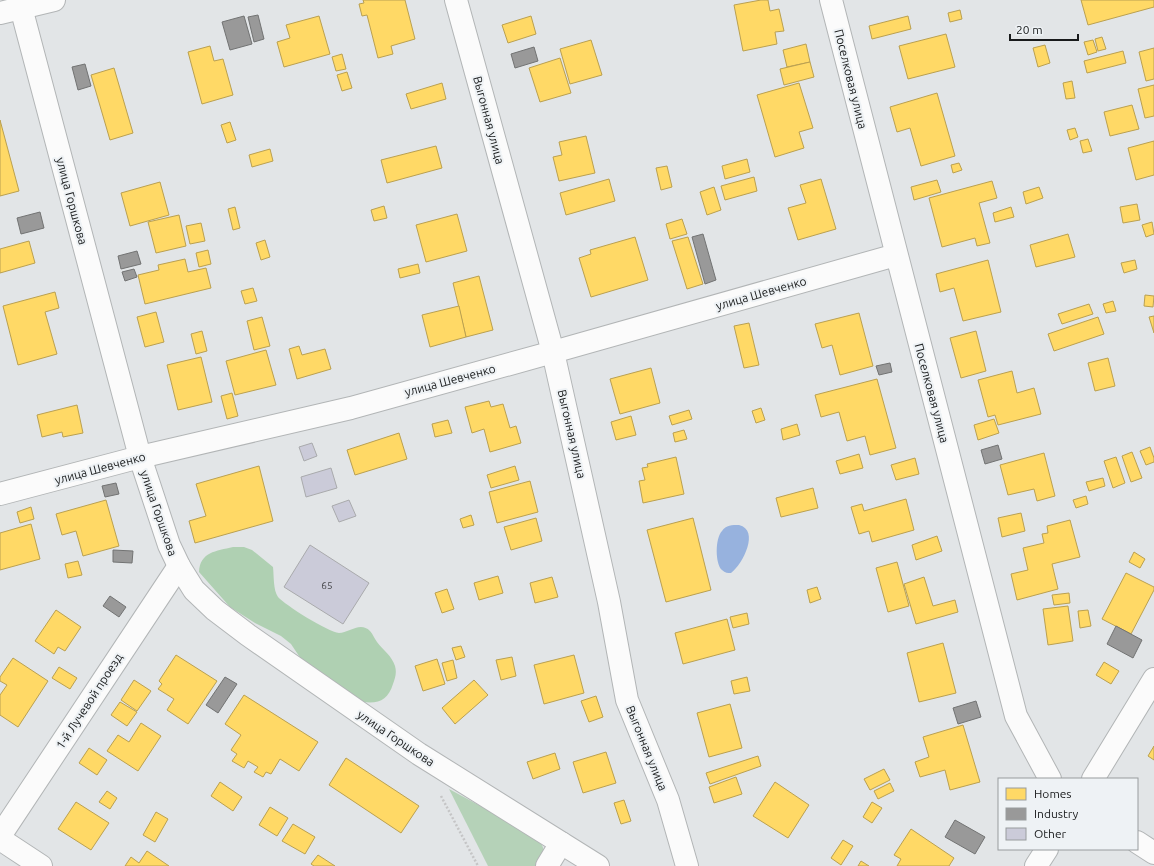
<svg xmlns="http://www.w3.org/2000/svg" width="1154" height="866" viewBox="0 0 1154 866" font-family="Ubuntu,sans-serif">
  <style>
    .green { fill: #b5d2b8 }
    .forest { fill: #afd0b2 }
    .water { fill: #97b2de }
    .homes { fill: #ffd966; stroke: #baa050 }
    .industry { fill: #999; stroke: #727373 }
    .building { fill: #cbcbd9; stroke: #a9aaac }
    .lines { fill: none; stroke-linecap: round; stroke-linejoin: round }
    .minor-casing { stroke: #b2b5b6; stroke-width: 24 }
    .path { stroke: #c5c5c6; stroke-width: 2.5; stroke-dasharray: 2 2; stroke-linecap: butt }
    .minor { stroke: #fbfbfb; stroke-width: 22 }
    .labels { text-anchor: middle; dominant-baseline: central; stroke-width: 4; stroke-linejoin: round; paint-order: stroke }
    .number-label { font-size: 10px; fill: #45464a }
    .street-label { font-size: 12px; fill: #181a1b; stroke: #eef2f5 }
  </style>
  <rect width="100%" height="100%" fill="#e2e5e7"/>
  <path class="green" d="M449 789 534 835C545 846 546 852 541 866H488Z"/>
  <path class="forest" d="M233 547H244L252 550 273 567C274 576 273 590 278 597 285 605 328 632 339 633 349 633 360 621 370 631 373 634 374 638 377 642 383 650 392 656 395 666 397 673 395 678 393 684 388 700 379 704 363 702L301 659 291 644 281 636 255 623 230 607 199 572C200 552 216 551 233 547Z"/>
  <path class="water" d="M739 525C760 530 743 564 731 573 728 573 725 573 722 570 715 564 715 538 722 531 726 525 732 525 739 525Z"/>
  <g class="homes">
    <path d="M363 0H405L415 39 391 46 393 54 378 58 367 15 362 16 359 4 364 3Z"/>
    <path d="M761 0H768L770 11 779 9 784 31 775 32 777 44 743 51 734 5Z"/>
    <path d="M1081 0H1154V7L1088 25Z"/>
    <path d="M960 10 962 19 950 22 948 13Z"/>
    <path d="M319 16 330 54 284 67 277 42 290 38 286 25Z"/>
    <path d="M531 16 536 34 508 43 502 25Z"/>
    <path d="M908 16 911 29 872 39 869 26Z"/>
    <path d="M946 34 955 67 908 79 899 46Z"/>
    <path d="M1102 37 1106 49 1098 51 1095 39Z"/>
    <path d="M591 40 602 75 570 84 560 49Z"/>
    <path d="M1093 40 1097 52 1088 55 1084 42Z"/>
    <path d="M806 44 810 62 787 67 783 50Z"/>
    <path d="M1045 45 1050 63 1038 67 1033 48Z"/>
    <path d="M210 46 214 61 223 59 233 95 202 104 188 52Z"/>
    <path d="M1154 48V79L1146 81 1139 52Z"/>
    <path d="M1123 51 1126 63 1087 73 1084 61Z"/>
    <path d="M342 54 346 69 336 71 332 57Z"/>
    <path d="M560 58 571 93 540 102 529 68Z"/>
    <path d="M810 62 814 77 784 85 780 69Z"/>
    <path d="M114 68 133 133 110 140 91 75Z"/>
    <path d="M347 72 352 88 342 91 337 75Z"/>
    <path d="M1072 81 1075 98 1066 99 1063 83Z"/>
    <path d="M442 83 446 99 411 109 406 94Z"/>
    <path d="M799 83 813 128 799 132 804 148 775 157 757 95Z"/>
    <path d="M1154 85V116L1145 118 1138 89Z"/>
    <path d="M937 93 955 156 921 166 910 128 897 132 890 107Z"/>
    <path d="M1132 105 1139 129 1110 136 1104 112Z"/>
    <path d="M0 120 19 191 0 196Z"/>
    <path d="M230 122 236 140 227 143 221 125Z"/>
    <path d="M1075 128 1078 137 1070 140 1067 130Z"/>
    <path d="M586 136 595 173 559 181 553 157 562 155 559 142Z"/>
    <path d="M1088 139 1092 151 1083 153 1080 141Z"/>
    <path d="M1154 141V175L1136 180 1128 148Z"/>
    <path d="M436 146 442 168 387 183 381 160Z"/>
    <path d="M270 149 273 161 252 167 249 155Z"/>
    <path d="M747 159 750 172 725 179 722 166Z"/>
    <path d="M959 163 962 170 953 173 951 165Z"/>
    <path d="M667 166 672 187 661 190 656 168Z"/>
    <path d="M754 177 757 191 725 200 721 186Z"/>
    <path d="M609 179 615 201 566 215 560 193Z"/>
    <path d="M821 179 836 229 798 240 788 208 806 203 800 185Z"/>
    <path d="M937 180 941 192 914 200 911 187Z"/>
    <path d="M992 181 997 198 979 203 990 243 977 246 975 238 942 247 929 198Z"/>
    <path d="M160 182 169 215 130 226 121 193Z"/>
    <path d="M714 187 721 210 707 215 700 192Z"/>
    <path d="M1039 187 1043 198 1026 204 1023 192Z"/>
    <path d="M1137 204 1140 220 1123 223 1120 207Z"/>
    <path d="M384 206 387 218 374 221 371 210Z"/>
    <path d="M235 207 240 228 233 230 228 209Z"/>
    <path d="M1011 207 1014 217 995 222 993 213Z"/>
    <path d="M457 214 467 251 426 262 416 225Z"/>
    <path d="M179 215 186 246 156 253 148 222Z"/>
    <path d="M682 219 687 234 670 239 666 224Z"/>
    <path d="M1152 222 1154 234 1146 237 1142 225Z"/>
    <path d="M201 223 205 241 190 244 186 226Z"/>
    <path d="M1068 234 1075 257 1036 267 1030 245Z"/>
    <path d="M635 237 648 280 591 297 579 258 591 254 590 250Z"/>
    <path d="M688 237 703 284 687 289 672 241Z"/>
    <path d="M265 240 270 257 261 260 256 243Z"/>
    <path d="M29 241 35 263 0 273V249Z"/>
    <path d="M208 250 211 264 199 267 196 253Z"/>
    <path d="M185 259 188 272 206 268 211 288 145 304 138 275 159 270 158 265Z"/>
    <path d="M988 260 1001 312 963 321 954 288 940 292 936 274Z"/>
    <path d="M1135 260 1137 269 1124 273 1121 263Z"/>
    <path d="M418 264 420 273 400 278 398 269Z"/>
    <path d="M479 276 493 330 466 337 453 283Z"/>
    <path d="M253 288 257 301 245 304 241 291Z"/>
    <path d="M55 292 59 308 45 312 57 354 18 365 3 306Z"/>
    <path d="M1145 295 1154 296 1153 307 1144 306Z"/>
    <path d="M1113 301 1116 311 1106 313 1103 304Z"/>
    <path d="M1089 304 1093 314 1062 324 1058 314Z"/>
    <path d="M459 306 466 337 430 347 422 315Z"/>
    <path d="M156 312 164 342 145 347 137 317Z"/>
    <path d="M859 313 873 366 840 375 832 345 822 348 815 324Z"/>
    <path d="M1154 316V333L1149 317Z"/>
    <path d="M262 317 270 346 254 350 247 321Z"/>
    <path d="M1098 317 1104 334 1054 351 1048 334Z"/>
    <path d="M749 323 759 365 744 368 734 326Z"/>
    <path d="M202 331 207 351 196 354 191 334Z"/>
    <path d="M976 331 986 371 961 378 950 338Z"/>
    <path d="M299 346 302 355 325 349 331 369 297 379 289 349Z"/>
    <path d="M266 350 276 385 235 395 226 361Z"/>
    <path d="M201 357 212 402 178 410 167 365Z"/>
    <path d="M1108 358 1115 386 1095 391 1088 363Z"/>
    <path d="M651 368 660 403 620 414 610 379Z"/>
    <path d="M1012 371 1017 393 1034 388 1041 414 998 425 995 415 988 417 978 380Z"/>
    <path d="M877 379 896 448 870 455 865 436 847 441 839 412 821 417 815 395Z"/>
    <path d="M232 393 238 416 227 419 221 396Z"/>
    <path d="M489 401 491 407 503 404 510 428 516 426 521 443 490 452 484 429 472 433 465 407Z"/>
    <path d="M77 405 83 433 63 437 62 432 42 437 37 415Z"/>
    <path d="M761 408 765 420 756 423 752 411Z"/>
    <path d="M689 410 692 419 672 425 669 416Z"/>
    <path d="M631 416 636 435 616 440 611 422Z"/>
    <path d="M994 419 999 433 978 440 974 425Z"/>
    <path d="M448 420 452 433 435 437 432 424Z"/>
    <path d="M797 424 800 435 783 440 781 429Z"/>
    <path d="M684 430 687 439 675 442 673 433Z"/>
    <path d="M399 433 407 459 355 475 347 450Z"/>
    <path d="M1150 447 1154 458V462L1146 465 1140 451Z"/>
    <path d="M1132 452 1142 478 1131 482 1122 456Z"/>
    <path d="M1044 453 1055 496 1037 501 1034 489 1008 495 1000 465Z"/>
    <path d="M859 454 863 468 840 474 836 461Z"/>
    <path d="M676 457 684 494 643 503 639 481 645 480 642 468 648 467 647 464Z"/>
    <path d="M1116 457 1125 483 1113 488 1104 461Z"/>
    <path d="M915 458 919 474 896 480 891 465Z"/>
    <path d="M259 466 273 521 195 543 189 521 206 516 196 484Z"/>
    <path d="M515 466 519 480 491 488 487 475Z"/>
    <path d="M1103 478 1105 486 1089 491 1086 482Z"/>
    <path d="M530 481 538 512 497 523 489 492Z"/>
    <path d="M813 488 818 508 781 517 776 498Z"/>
    <path d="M1086 496 1088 504 1076 508 1073 500Z"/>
    <path d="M906 499 914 530 872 542 869 531 859 534 851 507 862 504 864 511Z"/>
    <path d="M106 500 119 546 83 556 76 531 62 535 56 514Z"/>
    <path d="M31 507 34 519 20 523 17 512Z"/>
    <path d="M1021 513 1025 531 1002 537 998 518Z"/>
    <path d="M471 515 474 525 463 528 460 519Z"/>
    <path d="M536 518 542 541 511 550 504 527Z"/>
    <path d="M693 518 711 590 666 602 647 530Z"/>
    <path d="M1070 520 1080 557 1052 564 1058 589 1017 600 1011 574 1028 570 1023 548 1044 543 1042 534 1048 533 1047 526Z"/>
    <path d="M31 524 40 559 0 570V533Z"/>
    <path d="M937 536 942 551 916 560 912 545Z"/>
    <path d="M1134 552 1145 559 1140 568 1129 562Z"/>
    <path d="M78 561 82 575 68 578 65 564Z"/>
    <path d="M897 562 909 606 888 612 876 568Z"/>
    <path d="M1126 573 1154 587V590L1131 634 1102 619Z"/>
    <path d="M498 576 503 593 479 600 474 583Z"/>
    <path d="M552 577 558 597 535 603 530 583Z"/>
    <path d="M924 577 933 606 955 600 958 612 916 624 904 584Z"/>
    <path d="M817 587 821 599 810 603 807 590Z"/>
    <path d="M447 589 454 609 442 613 435 593Z"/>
    <path d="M1069 593 1070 603 1054 605 1052 595Z"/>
    <path d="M1068 606 1073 641 1048 645 1043 609Z"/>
    <path d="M56 610 81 627 65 651 58 647 54 654 35 641Z"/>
    <path d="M1088 610 1091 626 1080 628 1078 611Z"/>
    <path d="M747 613 749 624 733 628 730 617Z"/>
    <path d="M727 619 735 650 683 664 675 633Z"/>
    <path d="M943 643 956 693 919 702 907 653Z"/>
    <path d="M461 646 465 657 456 660 452 648Z"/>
    <path d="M176 655 217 681 188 724 167 710 174 699 158 689 162 684 159 681Z"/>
    <path d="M574 655 584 693 544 704 534 665Z"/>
    <path d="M512 657 516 676 501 680 496 660Z"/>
    <path d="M13 658 48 681 18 727 0 715V695L7 685 0 681V677Z"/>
    <path d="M437 659 445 684 423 691 415 666Z"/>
    <path d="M453 660 457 678 447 681 442 663Z"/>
    <path d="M1104 662 1119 671 1111 684 1096 675Z"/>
    <path d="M59 667 77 678 70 689 52 678Z"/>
    <path d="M747 677 750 691 734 694 731 681Z"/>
    <path d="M134 680 151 691 137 711 121 700Z"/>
    <path d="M474 680 488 695 455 724 442 708Z"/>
    <path d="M244 695 318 742 299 771 280 759 271 774 266 772 263 777 254 772 258 767 248 761 244 768 232 761 237 754 231 750 241 735 225 724Z"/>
    <path d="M596 696 603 717 589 722 581 701Z"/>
    <path d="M120 702 137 712 127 726 111 715Z"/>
    <path d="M730 704 742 748 709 757 697 713Z"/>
    <path d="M141 723 161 736 138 771 107 751 118 735 129 742Z"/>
    <path d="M963 725 980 782 950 790 945 770 920 777 915 762 929 757 923 737Z"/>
    <path d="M1154 746V760L1148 756Z"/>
    <path d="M89 748 107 760 97 775 79 763Z"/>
    <path d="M606 752 616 783 583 793 573 762Z"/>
    <path d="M555 753 560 769 533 779 527 762Z"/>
    <path d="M758 756 761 766 710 784 706 773Z"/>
    <path d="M346 758 419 806 401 833 329 785Z"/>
    <path d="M884 769 890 780 870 790 864 779Z"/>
    <path d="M736 777 742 794 714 803 709 787Z"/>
    <path d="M220 782 242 797 233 811 211 796Z"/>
    <path d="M775 782 809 805 788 838 753 816Z"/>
    <path d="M890 783 894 791 878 799 874 791Z"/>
    <path d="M107 791 117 798 110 809 99 802Z"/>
    <path d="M624 800 631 821 621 824 614 803Z"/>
    <path d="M76 802 109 823 91 850 58 829Z"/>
    <path d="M872 802 882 808 872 823 863 817Z"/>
    <path d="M270 807 288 818 277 836 259 825Z"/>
    <path d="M156 812 168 819 155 842 143 835Z"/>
    <path d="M293 824 315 837 305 854 282 841Z"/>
    <path d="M911 829 954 858 949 866H897L901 859 894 855Z"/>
    <path d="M843 840 853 846 841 865 831 858Z"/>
    <path d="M147 851 169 866H125L131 857 139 863Z"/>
    <path d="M318 855 335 866H314L311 864Z"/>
    <path d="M861 861 869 866H858Z"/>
  </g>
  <g class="industry">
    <path d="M258 15 264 39 254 42 248 17Z"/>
    <path d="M244 16 252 44 230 50 222 22Z"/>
    <path d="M534 47 538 61 515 68 511 54Z"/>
    <path d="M85 64 91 86 78 90 72 67Z"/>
    <path d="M40 212 44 228 21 234 17 218Z"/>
    <path d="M703 234 716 280 705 284 692 237Z"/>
    <path d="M137 251 141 264 121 269 118 256Z"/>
    <path d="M134 269 137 277 125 281 122 272Z"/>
    <path d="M890 363 892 372 879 375 876 366Z"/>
    <path d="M998 445 1002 459 985 464 981 450Z"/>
    <path d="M116 483 119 494 105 497 102 486Z"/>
    <path d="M113 550 133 551 132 563 113 562Z"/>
    <path d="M110 596 126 607 119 617 103 606Z"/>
    <path d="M1116 626 1142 640 1133 658 1107 644Z"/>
    <path d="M225 677 237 684 218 713 206 705Z"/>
    <path d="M976 701 981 717 958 724 953 708Z"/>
    <path d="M955 820 985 837 975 854 945 837Z"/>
  </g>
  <g class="building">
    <path d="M312 443 317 456 304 461 299 447Z"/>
    <path d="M331 468 337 488 306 497 301 477Z"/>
    <path d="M349 500 356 516 339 522 332 506Z"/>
    <path d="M310 545 369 583 343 624 284 587Z"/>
  </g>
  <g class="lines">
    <defs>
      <g id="minor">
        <path d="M19 0 140 457 169 545 179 566 194 590 215 610 248 635 419 754 598 866"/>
        <path d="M456 0 553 352 609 602 627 700 668 800 687 866"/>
        <path d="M831 0 1016 716 1050 779"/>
        <path d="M0 13 54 0"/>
        <path d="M0 494 140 457 351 408 553 352 896 255"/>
        <path d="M1093 779 1154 679"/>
        <path d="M0 836 179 566"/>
        <path d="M0 839 41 866"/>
        <path d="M1137 842 1154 853"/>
        <path d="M547 866 561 843"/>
        <path d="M1036 866 1047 849"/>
      </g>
    </defs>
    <use href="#minor" class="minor-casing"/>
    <path class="path" d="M441 796 478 866"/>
    <use href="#minor" class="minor"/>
  </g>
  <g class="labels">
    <g class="number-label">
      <text x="327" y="585">65</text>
    </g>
    <g class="street-label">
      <text transform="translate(851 79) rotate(76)">Поселковая улица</text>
      <text transform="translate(489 120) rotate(75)">Выгонная улица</text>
      <text transform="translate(72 201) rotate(75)">улица Горшкова</text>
      <text transform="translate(761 293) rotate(-16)">улица Шевченко</text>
      <text transform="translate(450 380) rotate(-15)">улица Шевченко</text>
      <text transform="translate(932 393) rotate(75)">Поселковая улица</text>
      <text transform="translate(572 434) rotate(77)">Выгонная улица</text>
      <text transform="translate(100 468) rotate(-15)">улица Шевченко</text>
      <text transform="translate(159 513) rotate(71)">улица Горшкова</text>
      <text transform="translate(89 701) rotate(-57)">1-й Лучевой проезд</text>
      <text transform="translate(396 738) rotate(34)">улица Горшкова</text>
      <text transform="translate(647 748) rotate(68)">Выгонная улица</text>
    </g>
  </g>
  <rect x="998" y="778" width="140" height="72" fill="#eef2f5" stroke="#989c9e"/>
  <rect x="1006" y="788" width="20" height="12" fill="#ffd966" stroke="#989c9e"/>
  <text x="1034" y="798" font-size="12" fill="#181a1b">Homes</text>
  <rect x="1006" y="808" width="20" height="12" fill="#999999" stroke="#989c9e"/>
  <text x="1034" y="818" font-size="12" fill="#181a1b">Industry</text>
  <rect x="1006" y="828" width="20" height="12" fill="#cbcbd9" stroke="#989c9e"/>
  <text x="1034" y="838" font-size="12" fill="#181a1b">Other</text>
  <path d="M1010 34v6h68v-6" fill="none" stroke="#181a1b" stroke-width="2"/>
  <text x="1016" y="34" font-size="12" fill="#181a1b" stroke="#eef2f5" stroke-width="3" paint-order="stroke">20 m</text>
</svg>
